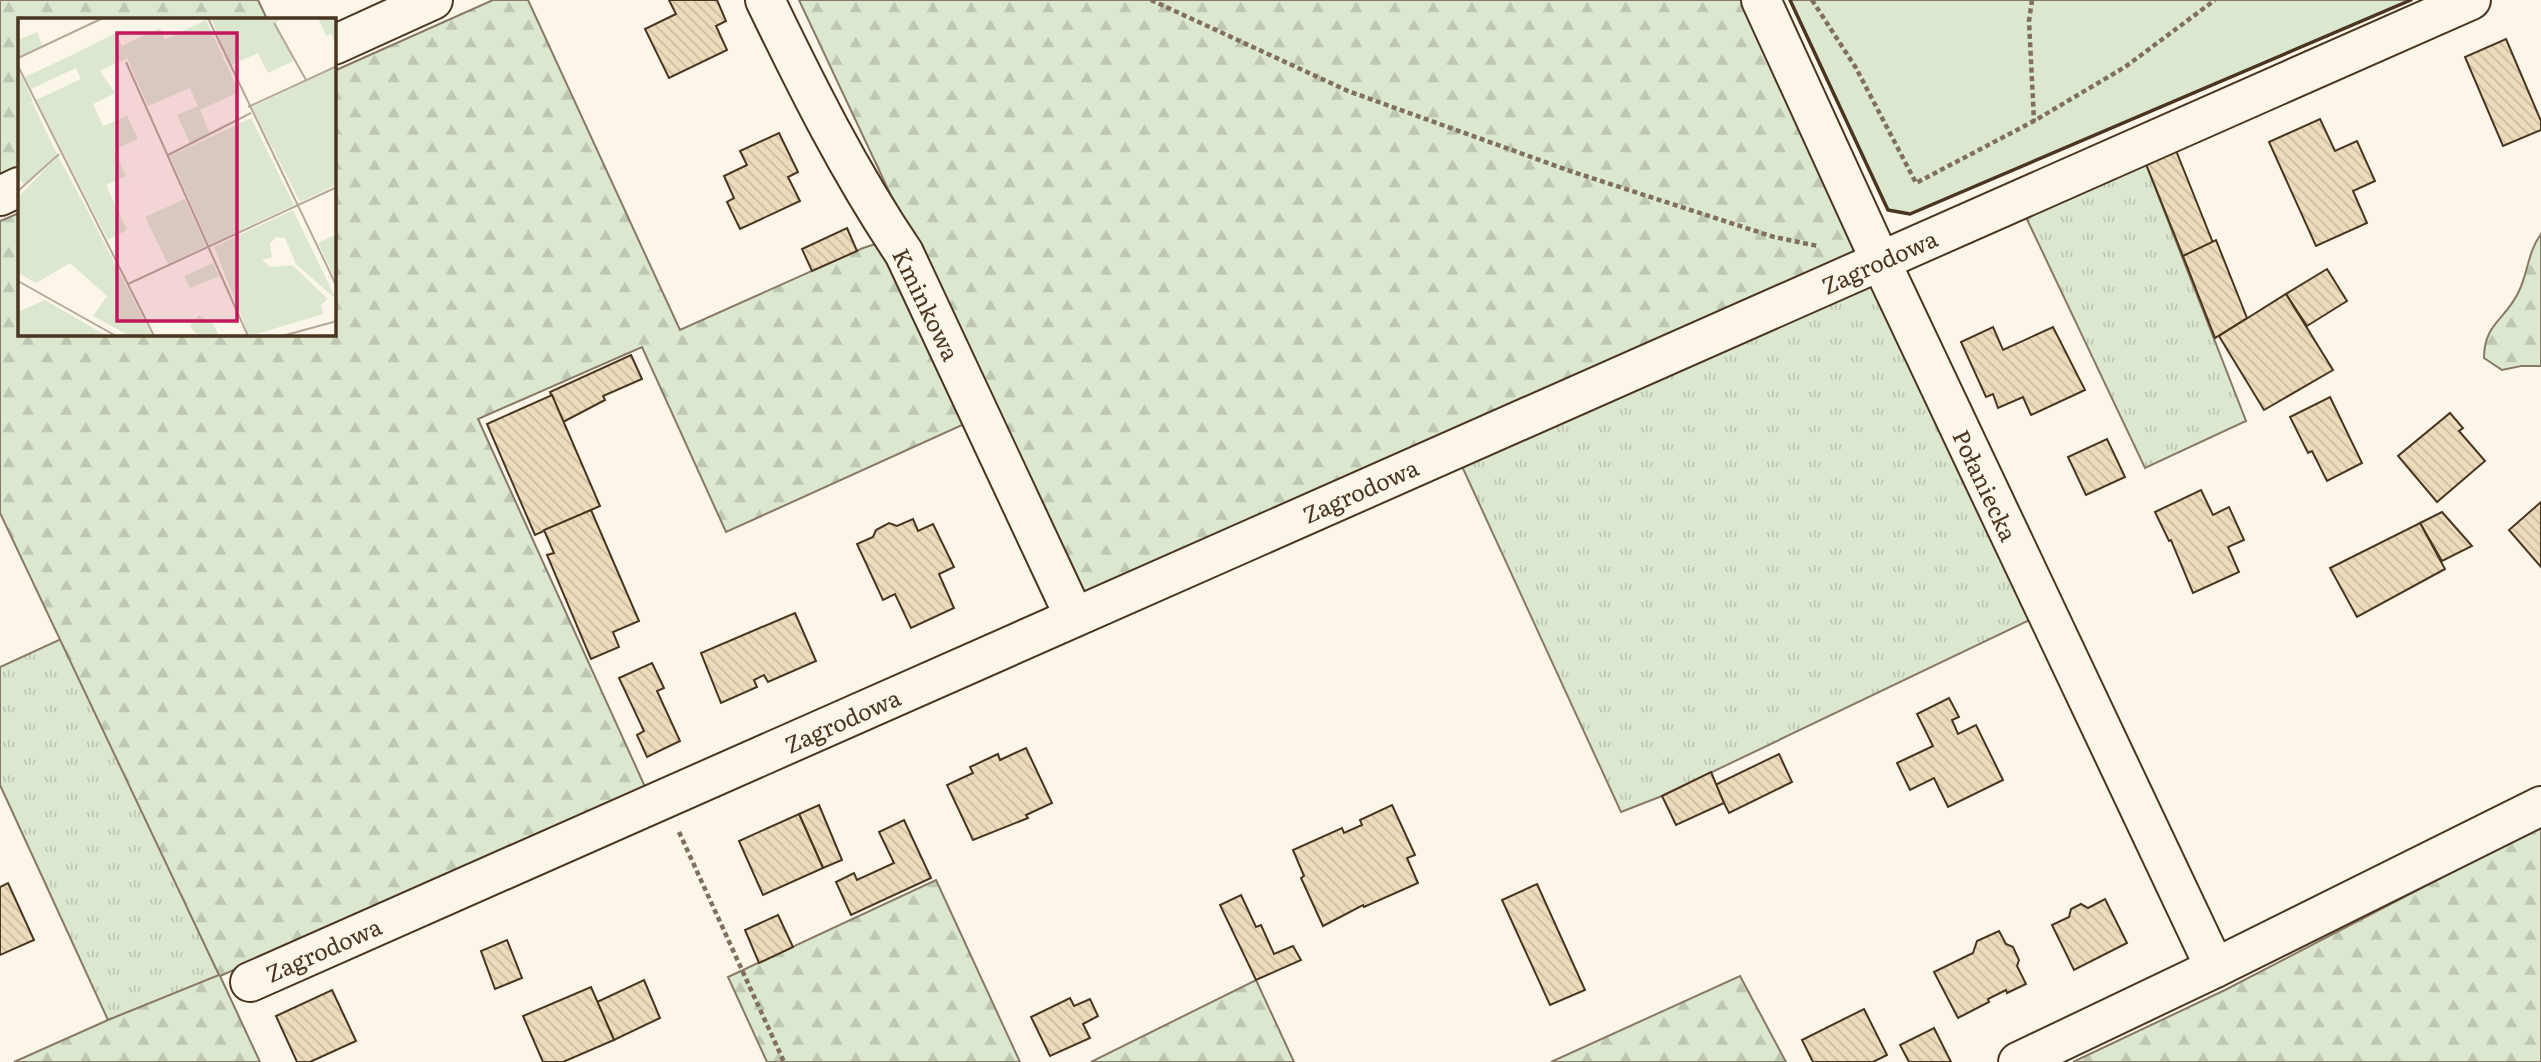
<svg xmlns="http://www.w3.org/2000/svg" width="2541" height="1062" viewBox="0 0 2541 1062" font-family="Literata,serif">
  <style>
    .grass { fill: url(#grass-tufts); stroke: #887966; stroke-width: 2 }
    .forest { fill: url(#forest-firs); stroke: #887966; stroke-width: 2 }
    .green { fill: #dce7d0; stroke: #887966; stroke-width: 2 }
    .building { fill: url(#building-back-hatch); stroke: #4a3520; stroke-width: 2 }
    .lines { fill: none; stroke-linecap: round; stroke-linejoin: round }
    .minor-casing { stroke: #4a3520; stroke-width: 42 }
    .path { stroke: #7f6f5c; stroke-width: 4.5; stroke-dasharray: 5 3.5; stroke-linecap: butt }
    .minor { stroke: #fbf6e9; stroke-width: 38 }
    .wall { stroke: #4a3520; stroke-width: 3.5 }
    .labels { text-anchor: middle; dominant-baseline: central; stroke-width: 5; stroke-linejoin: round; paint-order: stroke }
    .street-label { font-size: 23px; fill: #4a3520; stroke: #fbf6e9 }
    .inset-road { fill: none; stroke: #b4a999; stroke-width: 2 }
    .view { fill: #c2185b; fill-opacity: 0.15; stroke: #c2185b; stroke-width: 3.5 }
    .inset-edge { fill: none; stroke: #4a3520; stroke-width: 3.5 }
  </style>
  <defs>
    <pattern id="grass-tufts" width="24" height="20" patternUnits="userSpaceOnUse" patternTransform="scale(1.75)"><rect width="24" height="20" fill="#dce7d0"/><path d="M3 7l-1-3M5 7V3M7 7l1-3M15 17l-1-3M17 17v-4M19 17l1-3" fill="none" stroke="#bec7b2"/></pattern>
    <pattern id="forest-firs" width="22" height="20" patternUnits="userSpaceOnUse" patternTransform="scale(1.75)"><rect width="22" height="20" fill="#dce7d0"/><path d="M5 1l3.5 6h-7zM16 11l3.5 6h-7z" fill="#bec7b2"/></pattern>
    <pattern id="building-back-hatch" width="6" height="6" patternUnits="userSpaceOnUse" patternTransform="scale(1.75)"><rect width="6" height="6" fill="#ecdcbc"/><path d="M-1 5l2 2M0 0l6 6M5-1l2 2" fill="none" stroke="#ccbda1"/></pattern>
  </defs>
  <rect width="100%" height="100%" fill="#fbf6e9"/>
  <g class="grass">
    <path d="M2144 159 2246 421 2145 468 2024 213Z"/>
    <path d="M1878 277 2036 617 1662 796 1621 812 1460 462Z"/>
    <path d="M61 639 220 976 108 1020 0 785V667Z"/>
  </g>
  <g class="forest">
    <path d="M0 0H258L267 19H19V171L0 179Z"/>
    <path d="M493 0H528L680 330 863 248 885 241 971 421 726 532 642 347 478 419 646 789 220 976 260 1062H14L108 1020 219 975 0 513V221L19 213V334H334V71Z"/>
    <path d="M799 0H1748L1866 251 1081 599Z"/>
    <path d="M2541 234V366H2521L2502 370 2484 358C2484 323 2506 320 2519 291 2528 273 2528 251 2541 234Z"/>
    <path d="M2541 826V1062H2073L2225 990Z"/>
    <path d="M936 880 1020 1062H767L728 977Z"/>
    <path d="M1740 976 1786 1062H1551Z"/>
    <path d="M1256 980 1294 1062H1091Z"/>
  </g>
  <path class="green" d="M1790 0H2411L1910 214 1888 210Z"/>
  <g class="building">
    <path d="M669 0H717L726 21 716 26 727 50 669 78 645 29 676 14Z"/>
    <path d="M2506 39 2541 121V130L2503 146 2465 57Z"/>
    <path d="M2320 119 2335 151 2357 141 2375 181 2353 191 2367 223 2316 246 2269 142Z"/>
    <path d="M779 133 798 172 788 177 800 201 740 229 727 202 734 198 724 176 747 165 740 151Z"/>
    <path d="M2175 148 2213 243 2183 256 2144 159Z"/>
    <path d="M847 228 857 251 812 271 802 249Z"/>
    <path d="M2216 240 2247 318 2215 338 2183 256Z"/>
    <path d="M2327 269 2347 301 2307 326 2286 294Z"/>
    <path d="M2286 294 2333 370 2264 410 2219 336Z"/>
    <path d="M1993 327 2003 350 2053 327 2085 390 2031 415 2023 397 1998 408 1993 394 1986 397 1961 342Z"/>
    <path d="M631 355 642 379 603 396 605 400 563 422 550 392Z"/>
    <path d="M552 395 600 506 535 535 487 424Z"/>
    <path d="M2330 397 2362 463 2327 481 2312 451 2308 453 2290 417Z"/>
    <path d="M2450 413 2463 428 2459 431 2485 461 2437 502 2398 456Z"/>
    <path d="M2107 439 2125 477 2086 495 2068 457Z"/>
    <path d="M2201 490 2213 515 2229 507 2244 540 2228 547 2239 572 2193 593 2171 540 2169 541 2155 512Z"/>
    <path d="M2541 502V567L2509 530Z"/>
    <path d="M591 510 639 621 613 632 619 647 591 659 547 555 554 553 544 530Z"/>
    <path d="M2442 512 2472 546 2442 561 2420 523Z"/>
    <path d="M913 519 918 531 933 524 954 567 939 574 954 608 911 628 895 594 883 600 857 544 873 537 876 530 889 523 897 526Z"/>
    <path d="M2420 523 2445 569 2357 617 2330 568Z"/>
    <path d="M795 613 816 661 768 682 764 675 754 680 757 687 721 703 701 653Z"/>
    <path d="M652 663 664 688 657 691 680 741 647 757 637 735 644 731 619 678Z"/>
    <path d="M1949 698 1959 717 1952 720 1958 734 1976 725 2003 780 1948 807 1934 778 1910 790 1897 763 1933 746 1917 714Z"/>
    <path d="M1026 748 1052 803 1026 815 1028 818 973 840 947 785 973 773 970 767 998 754 1000 760Z"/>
    <path d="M1779 754 1792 782 1729 813 1715 785Z"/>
    <path d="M1711 772 1724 803 1676 825 1662 796Z"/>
    <path d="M819 805 842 860 823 868 799 814Z"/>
    <path d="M1392 805 1415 855 1407 858 1418 883 1364 907 1363 905 1323 926 1301 878 1304 876 1293 850 1342 828 1344 833 1362 825 1360 820Z"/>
    <path d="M799 814 823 868 763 895 739 841Z"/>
    <path d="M904 820 931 878 851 915 836 882 854 873 857 880 894 863 879 832Z"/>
    <path d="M8 883 34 940 0 955V887Z"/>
    <path d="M1537 884 1585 990 1550 1005 1502 900Z"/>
    <path d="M1241 895 1256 927 1261 925 1274 954 1293 946 1301 960 1256 980 1220 905Z"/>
    <path d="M2105 899 2127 943 2074 970 2052 925 2069 917 2071 909 2081 904 2088 908Z"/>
    <path d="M778 915 793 947 759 963 745 930Z"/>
    <path d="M1999 931 2006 944 2013 947 2019 960 2017 966 2026 984 2007 993 2006 990 1988 999 1989 1002 1958 1018 1934 972 1973 953 1977 941Z"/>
    <path d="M507 940 522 978 495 989 481 951Z"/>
    <path d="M644 980 660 1018 614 1040 597 1002Z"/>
    <path d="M591 987 614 1040 563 1062H543L523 1016Z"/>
    <path d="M332 990 356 1041 310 1062H297L276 1016Z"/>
    <path d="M1070 998 1074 1006 1090 999 1098 1016 1083 1024 1090 1038 1050 1056 1031 1017Z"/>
    <path d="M1864 1009 1887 1055 1873 1062H1813L1802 1040Z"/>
    <path d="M1934 1028 1951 1062H1909L1900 1045Z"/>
  </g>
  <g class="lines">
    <defs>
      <g id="minor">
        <path d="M765 0C807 87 850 173 904 253L1074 616"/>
        <path d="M1761 0 1880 260 2215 968"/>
        <path d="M334 45 433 0"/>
        <path d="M0 196 19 187"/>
        <path d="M250 982 2471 0"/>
        <path d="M2018 1062 2215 968 2541 806"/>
      </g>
    </defs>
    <use href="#minor" class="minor-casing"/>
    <g class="path">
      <path d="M1151 0 1348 91 1570 171 1774 237 1818 246"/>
      <path d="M1812 0 1856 68 1916 183 2034 121 2125 67 2215 0"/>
      <path d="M2032 0 2029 21 2034 121"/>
      <path d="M679 832 784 1062"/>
    </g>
    <use href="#minor" class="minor"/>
    <path class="wall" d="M1790 0 1888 210 1910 214 2411 0"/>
  </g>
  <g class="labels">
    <g class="street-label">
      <text transform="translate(1879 261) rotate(-24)">Zagrodowa</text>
      <text transform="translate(927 304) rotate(64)">Kminkowa</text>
      <text transform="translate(1986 485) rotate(65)">Połaniecka</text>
      <text transform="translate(1360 490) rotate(-24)">Zagrodowa</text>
      <text transform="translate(842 720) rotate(-24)">Zagrodowa</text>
      <text transform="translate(323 949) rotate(-24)">Zagrodowa</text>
    </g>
  </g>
  <g transform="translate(18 18)">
    <rect width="318" height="318" fill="#fbf6e9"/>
    <path d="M300 0H318V29L313 16 308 18ZM142 10 147 22 109 40 104 28ZM19 14 24 27 0 39V22ZM52 38 58 50 13 71 7 59ZM0 51 15 83 0 90ZM167 181 188 228 150 246 127 199ZM195 245 201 258 172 270 166 258Z" fill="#dce7d0"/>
    <path d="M193 0H266L258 4 276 43 250 55 240 35 213 47ZM188 2 221 74 182 92 192 116 172 125 159 97 180 88 172 70 130 88 109 40 82 53 97 75 75 86 85 108 109 98 120 121 96 132 108 158 88 167 109 212 90 222 18 82 63 61 52 38 98 15 109 40ZM318 49V167L282 184 234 89ZM14 84 39 136 7 167 0 160V90ZM233 100 276 187 191 227 152 138ZM40 138 73 199 134 318H112L75 298 89 278 52 245 18 265 0 255V179ZM318 216V262L300 225ZM27 282 89 318H0V294ZM181 297 195 306 201 318H180L172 308Z" fill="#dce7d0"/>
    <path d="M275 192 318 281 278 246 267 220 258 219 252 225 254 239 244 242 252 249 274 247 310 281 303 287 305 296 235 317 230 315 196 229Z" fill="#dce7d0"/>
    <path class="inset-road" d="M190 0 319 269M256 5 288 62M0 40 85 0M108 44 230 318M0 48 136 318M230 89 319 48M150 137 233 95M0 173 41 136M0 263 98 318M110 266 319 169M264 318 319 303"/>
    <path class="view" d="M99 15H219V303H99Z"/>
    <rect width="318" height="318" class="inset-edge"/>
  </g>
</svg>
